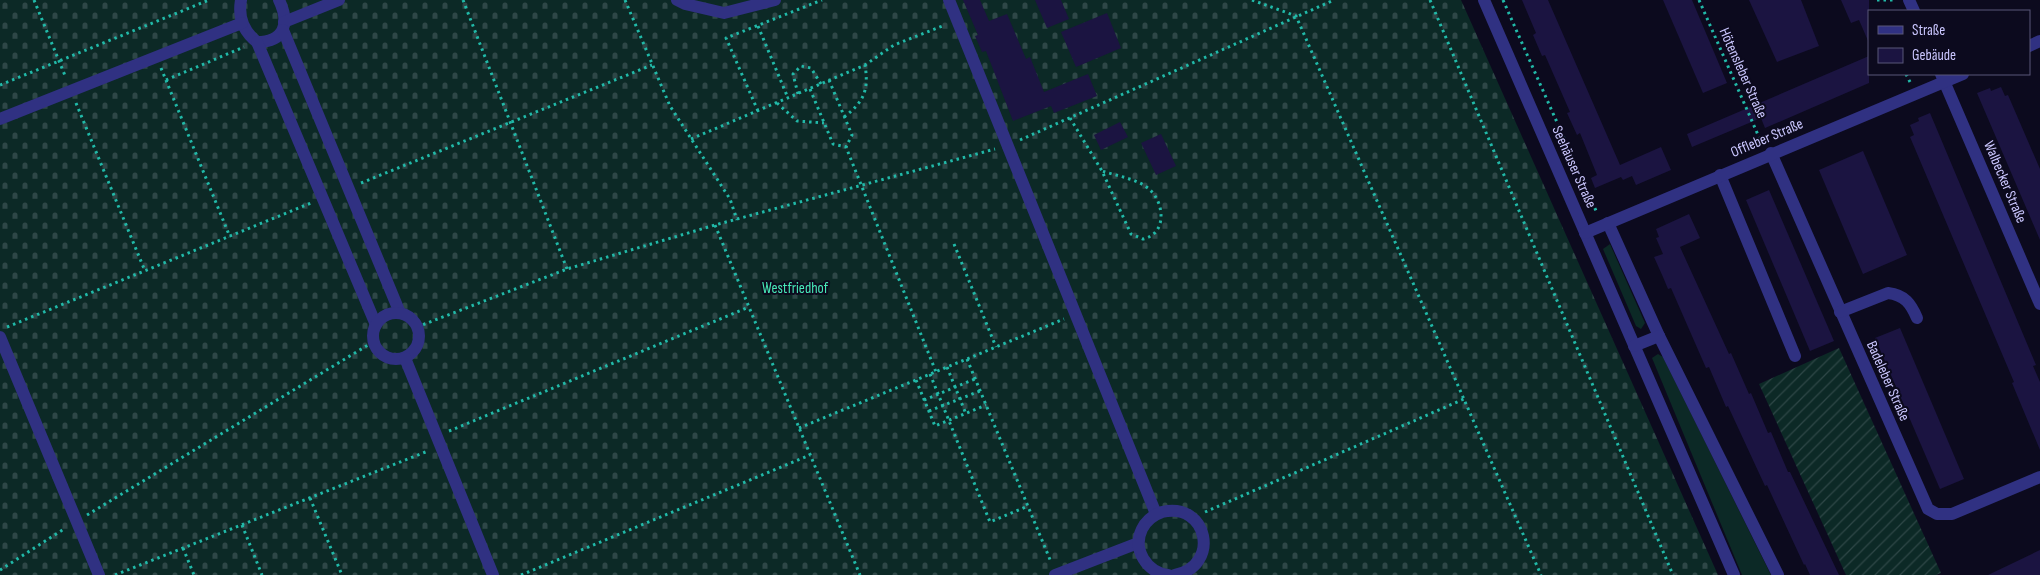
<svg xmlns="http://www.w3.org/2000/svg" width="2040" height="575" viewBox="0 0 2040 575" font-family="'Sofia Sans Condensed',sans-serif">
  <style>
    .grass { fill: #0c2926 }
    .cemetery { fill: url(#cemetery-stones) }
    .garden { fill: url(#garden-furrows) }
    .building { fill: #1b1441 }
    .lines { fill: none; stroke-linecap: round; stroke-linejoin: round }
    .path { stroke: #21b9a8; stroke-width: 3; stroke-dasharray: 2.5 4; stroke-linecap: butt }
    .minor { stroke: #303182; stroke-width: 12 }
    .labels { text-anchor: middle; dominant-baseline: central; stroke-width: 4; stroke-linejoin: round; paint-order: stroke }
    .street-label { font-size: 15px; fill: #cbc7ff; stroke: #0c0a1e }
    .park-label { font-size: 15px; fill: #48eab9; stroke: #0c0a1e }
  </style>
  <defs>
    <pattern id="cemetery-stones" width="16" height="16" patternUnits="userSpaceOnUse" patternTransform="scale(1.25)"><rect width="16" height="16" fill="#0c2926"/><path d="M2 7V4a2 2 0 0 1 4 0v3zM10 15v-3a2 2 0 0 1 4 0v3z" fill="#2e4747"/></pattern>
    <pattern id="garden-furrows" width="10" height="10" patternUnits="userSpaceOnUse" patternTransform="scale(1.25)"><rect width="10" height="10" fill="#0c2926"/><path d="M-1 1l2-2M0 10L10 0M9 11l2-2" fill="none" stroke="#2e4747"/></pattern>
  </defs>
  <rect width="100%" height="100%" fill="#0c0a1e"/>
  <g class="grass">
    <path d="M1610 244 1645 323 1641 329 1636 326 1603 249Z"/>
    <path d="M1658 354 1663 357 1771 575H1742L1652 358Z"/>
  </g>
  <path class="cemetery" d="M0 0H1461L1718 575H0Z"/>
  <path class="garden" d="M1839 348 1941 573 1936 575H1846L1759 384Z"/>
  <g class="building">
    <path d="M963 0H980L989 21 1007 14 1026 59 1030 57 1044 92 1088 74 1097 96 1054 113 1051 106 1013 121 986 51 982 52 975 36 978 35Z"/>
    <path d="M1035 0H1061L1069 19 1047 28Z"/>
    <path d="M1522 0H1548L1620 165 1661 147 1671 170 1636 185 1632 176 1623 180 1621 177 1595 188 1591 178 1597 175 1580 133 1577 135 1567 113 1570 112 1545 55 1542 56 1533 35 1536 33Z"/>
    <path d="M1663 0H1692L1727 83 1703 93Z"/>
    <path d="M1749 0H1801L1819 46 1777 62Z"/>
    <path d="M1841 0H1869V43L1859 20 1851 23Z"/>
    <path d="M1107 13 1121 48 1076 67 1061 32Z"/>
    <path d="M1869 56V83L1765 128 1761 118 1692 147 1687 134Z"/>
    <path d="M2001 87 2005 96 2008 95 2040 169V240L1977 93 1990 88 1991 91Z"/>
    <path d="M1930 113 2036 365 2033 366 2040 382V450L2012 383 2014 382 1910 137 1914 135 1910 125 1919 121 1918 118Z"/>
    <path d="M1120 122 1128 137 1101 150 1094 135Z"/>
    <path d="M1161 134 1176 166 1156 175 1141 143Z"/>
    <path d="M1863 151 1907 255 1863 274 1819 170Z"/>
    <path d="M1769 190 1834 341 1810 351 1746 200Z"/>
    <path d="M1689 214 1700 238 1680 247 1729 354 1731 353 1749 394 1751 393 1768 433 1771 432 1788 472H1790L1839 575H1810L1805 564 1804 565 1767 485 1765 486 1728 406 1726 407 1709 367 1706 368 1671 288 1668 289 1663 277 1654 257 1663 254 1656 238 1659 237 1656 229Z"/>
    <path d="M1900 328 1964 479 1940 489 1875 338Z"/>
    <path d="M2040 550V575H1988Z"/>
  </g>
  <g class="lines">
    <g class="path">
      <path d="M34 0 66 78"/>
      <path d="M463 0 567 269"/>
      <path d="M625 0 670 106 730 199 737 220"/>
      <path d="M1252 0 1296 16 1541 575"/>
      <path d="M1430 0 1673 575"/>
      <path d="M1503 0 1597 213"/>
      <path d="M1699 0 1762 144"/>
      <path d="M1877 0H1896"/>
      <path d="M758 26 788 98"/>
      <path d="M161 68 230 237"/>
      <path d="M1906 74 1910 82"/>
      <path d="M166 80 244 47"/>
      <path d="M829 80 852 135 846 147"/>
      <path d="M0 85 209 0"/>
      <path d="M810 89 833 144 846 147 936 372"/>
      <path d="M798 94 793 74 801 66 811 68 821 84"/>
      <path d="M76 103 145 271"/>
      <path d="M777 103 797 121 824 123"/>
      <path d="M758 111 726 38 822 0"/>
      <path d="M844 117C864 102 869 90 865 65"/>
      <path d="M1070 118 1102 171 1131 234 1143 239C1167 234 1165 203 1149 189 1138 179 1117 176 1102 171"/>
      <path d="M691 139 865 65 894 45 945 25"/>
      <path d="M1020 140 1334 0"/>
      <path d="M361 183 652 65"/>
      <path d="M715 225 860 575"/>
      <path d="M954 244 996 347"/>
      <path d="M7 327 311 203"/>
      <path d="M417 327 567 269 715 225 995 149"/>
      <path d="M967 359 1051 562"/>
      <path d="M947 367 966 414"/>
      <path d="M930 374 990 522 1028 506"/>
      <path d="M916 380 935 426 986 405"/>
      <path d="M924 400 975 379"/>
      <path d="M929 411 980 391"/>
      <path d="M799 428 1064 319"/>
      <path d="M449 431 749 307"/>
      <path d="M310 498 342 575"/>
      <path d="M1205 512 1464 399"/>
      <path d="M87 515 373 342"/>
      <path d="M242 525 262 575"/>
      <path d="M183 548 194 575"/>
      <path d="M0 570 64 529"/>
      <path d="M115 575 428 451"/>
      <path d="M521 575 810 455"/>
    </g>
    <g class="minor">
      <path d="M241 0C238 17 243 31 257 42 285 42 290 23 279 0"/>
      <path d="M677 0 685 4 724 13 775 0"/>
      <path d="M949 0 1156 514"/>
      <path d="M1484 0 1734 575"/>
      <path d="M1909 0 1914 11"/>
      <path d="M284 22 339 0"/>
      <path d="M283 30 400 313"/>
      <path d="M257 42 376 325"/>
      <path d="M2029 46 2040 41"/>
      <path d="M1941 74 2040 304"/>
      <path d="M0 119 242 23"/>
      <path d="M1771 153 1928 509 1937 514H1952L2040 477"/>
      <path d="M1720 175 1795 356"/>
      <path d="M1608 223 1659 336 1778 575"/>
      <path d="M1585 233 1963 74"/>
      <path d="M1840 312 1888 293C1905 295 1911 304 1917 318"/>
      <circle cx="396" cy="336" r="23"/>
      <path d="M0 337 99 575"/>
      <path d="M1634 346 1659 336"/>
      <path d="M405 358 493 575"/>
      <path d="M1055 575 1138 543"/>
      <path d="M1168 575C1147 572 1132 550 1142 529 1146 521 1153 515 1162 512 1208 501 1221 566 1175 575"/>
    </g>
  </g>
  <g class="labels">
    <g class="street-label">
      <text transform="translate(1743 73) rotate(66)">Hötensleber Straße</text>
      <text transform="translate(1767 138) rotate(-23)">Offleber Straße</text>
      <text transform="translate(1574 167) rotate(66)">Seehäuser Straße</text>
      <text transform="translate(2005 182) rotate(67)">Walbecker Straße</text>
      <text transform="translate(1888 381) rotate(66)">Badeleber Straße</text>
    </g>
    <g class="park-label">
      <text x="795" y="288">Westfriedhof</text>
    </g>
  </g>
  <rect x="1868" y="10" width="162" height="65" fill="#0c0a1e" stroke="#585678"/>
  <rect x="1878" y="26" width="25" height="8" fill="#303182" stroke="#585678"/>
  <text x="1912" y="35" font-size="15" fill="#cbc7ff">Straße</text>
  <rect x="1878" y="48" width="25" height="15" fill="#1b1441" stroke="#585678"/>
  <text x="1912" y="60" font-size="15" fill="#cbc7ff">Gebäude</text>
</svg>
